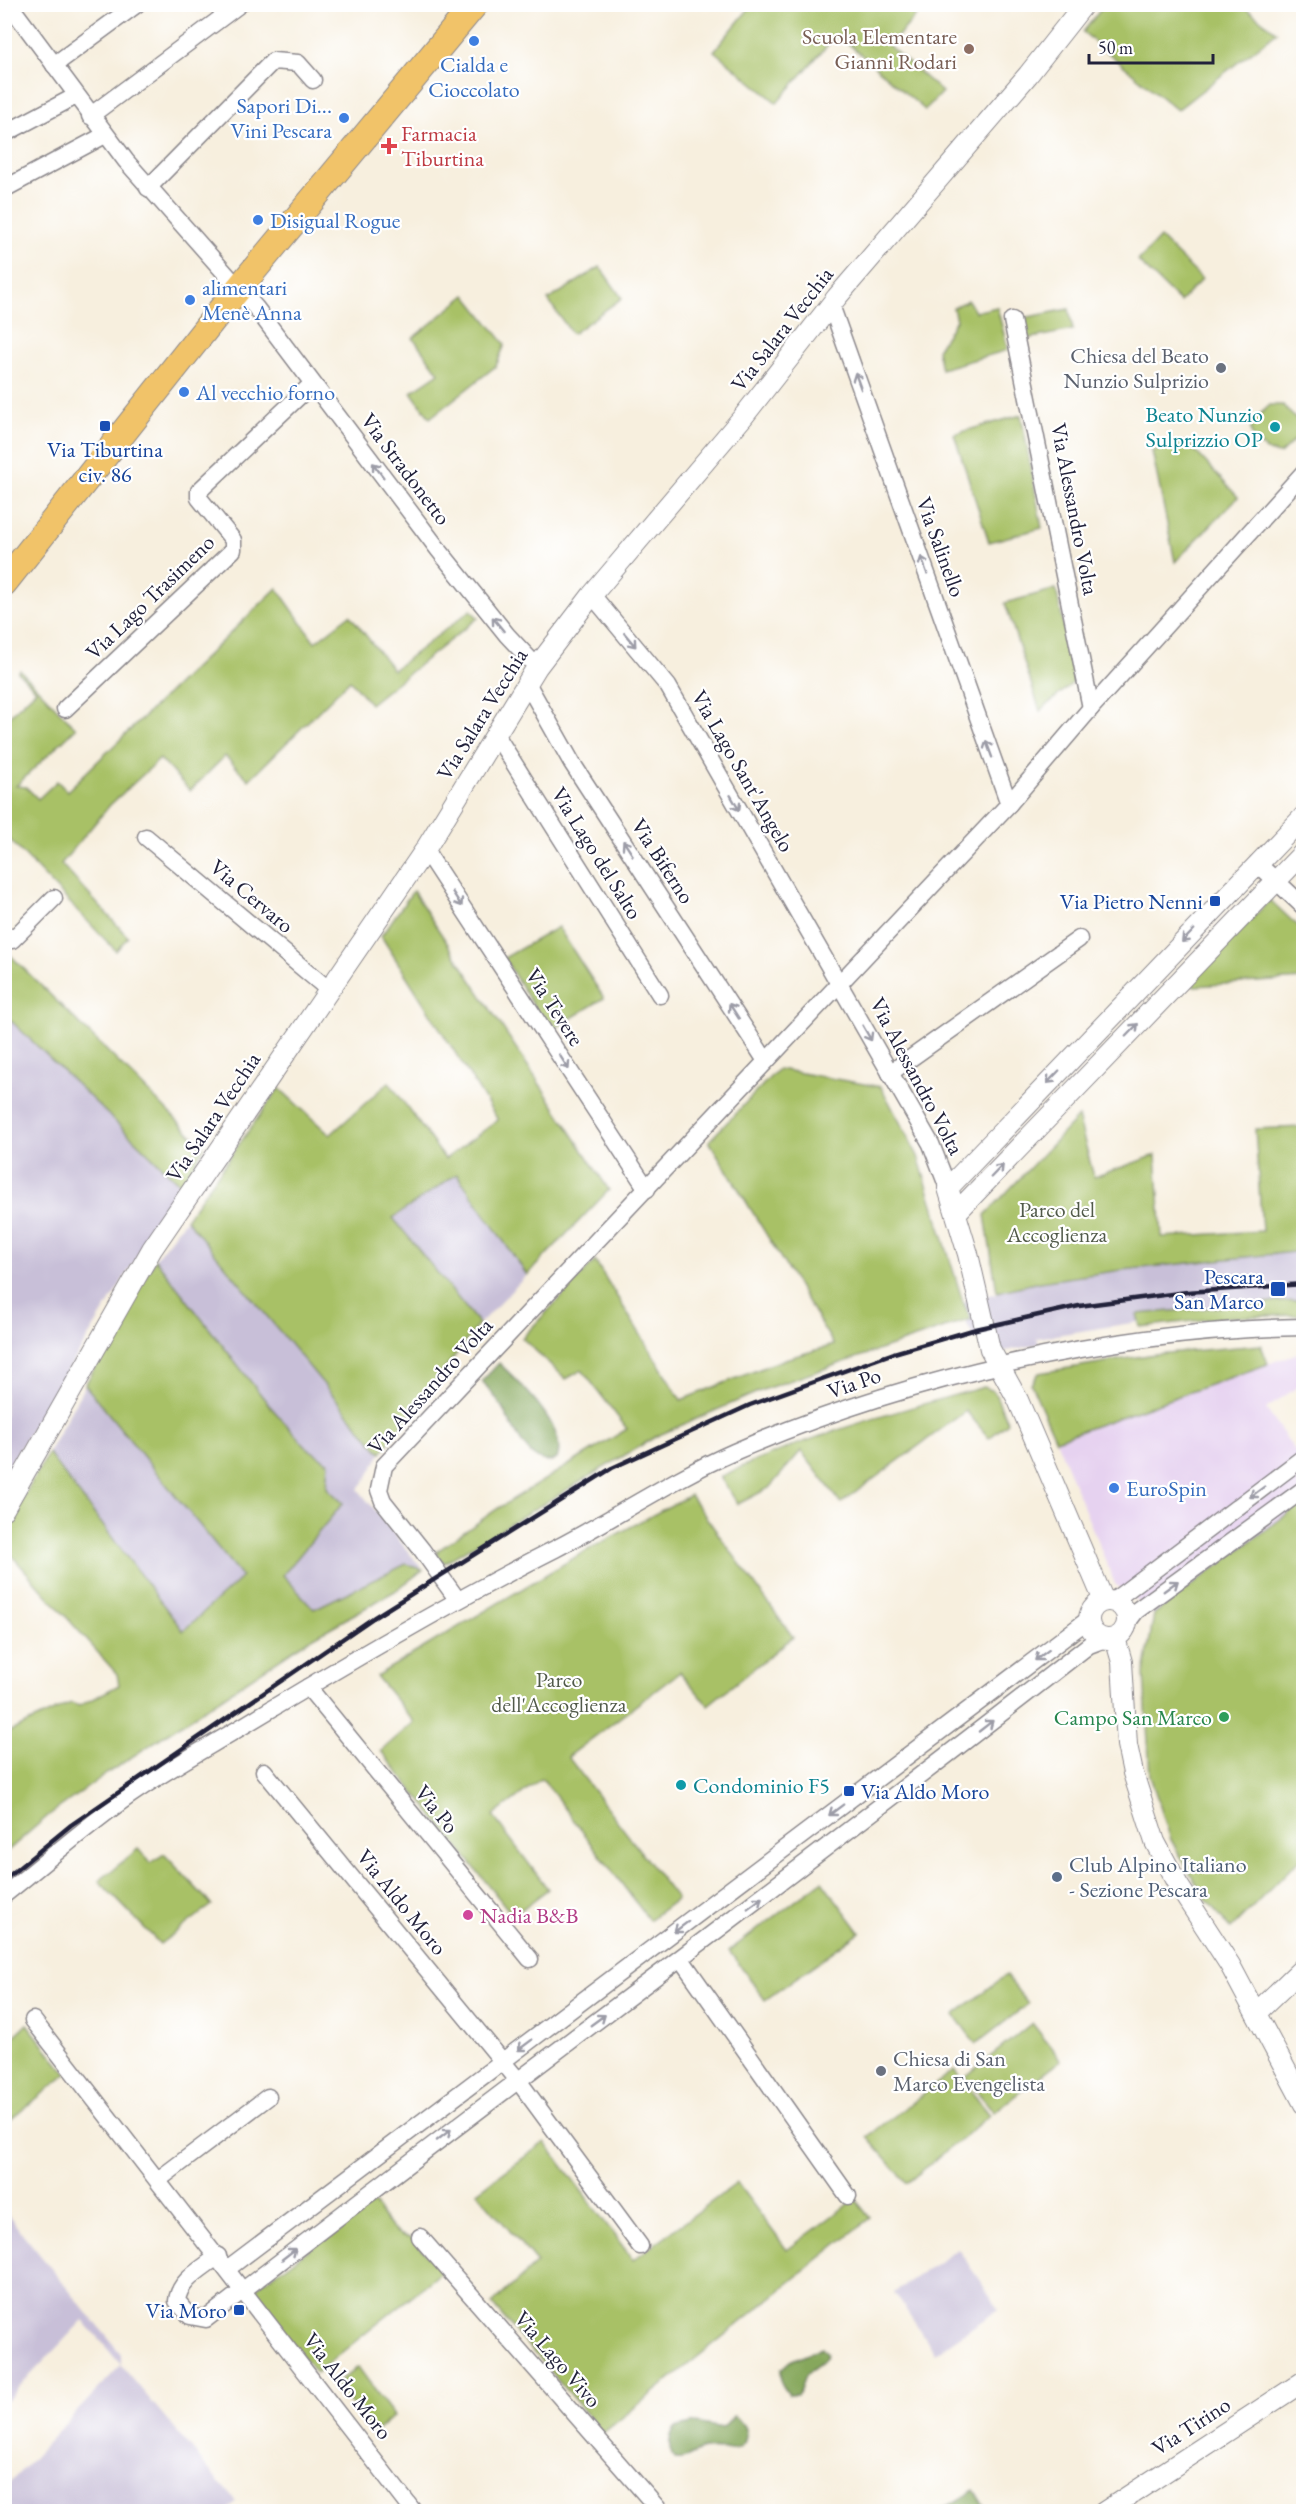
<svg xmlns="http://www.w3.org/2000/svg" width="1308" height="2516" viewBox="0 0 1308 2516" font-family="'EB Garamond',serif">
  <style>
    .built { fill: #e6d2f0 }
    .industrial { fill: #c8bfd8 }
    .green { fill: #a8c166; stroke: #657250; stroke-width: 1.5 }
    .forest { fill: #86a75b; stroke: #54644b; stroke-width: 1.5 }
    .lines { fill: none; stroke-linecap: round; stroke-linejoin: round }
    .minor-casing { stroke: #8c888c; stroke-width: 19 }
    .tertiary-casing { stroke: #8c888c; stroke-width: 22 }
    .primary-casing { stroke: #8c888c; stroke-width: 28 }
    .minor { stroke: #fff; stroke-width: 16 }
    .tertiary { stroke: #fff; stroke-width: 20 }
    .primary { stroke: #f1c369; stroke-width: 26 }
    .rail { stroke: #22223b; stroke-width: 4.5 }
    .oneway { stroke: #9c9ca7 }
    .shop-dot { fill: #3f7fe0; stroke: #fff; stroke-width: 2 }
    .education-dot { fill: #8d6e63; stroke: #fff; stroke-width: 2 }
    .health-dot { fill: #e0444e; stroke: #fff; stroke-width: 2 }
    .worship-dot { fill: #6b7280; stroke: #fff; stroke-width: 2 }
    .transit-dot { fill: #1a4fb4; stroke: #fff; stroke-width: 2 }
    .culture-dot { fill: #0f9aa8; stroke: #fff; stroke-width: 2 }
    .leisure-dot { fill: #2e9e5b; stroke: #fff; stroke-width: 2 }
    .service-dot { fill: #5c6f8a; stroke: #fff; stroke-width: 2 }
    .hotel-dot { fill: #d1479c; stroke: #fff; stroke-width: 2 }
    .labels { text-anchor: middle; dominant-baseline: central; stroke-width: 4.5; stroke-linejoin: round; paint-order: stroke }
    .education-label { font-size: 22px; fill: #785e54; stroke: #fff; text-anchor: end }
    .shop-label { font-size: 22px; fill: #366cbe; stroke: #fff; text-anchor: start }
    .health-label { font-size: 22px; fill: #be3a42; stroke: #fff; text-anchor: start }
    .street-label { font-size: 22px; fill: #22223b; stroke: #fff }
    .worship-label { font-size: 22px; fill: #5b616d; stroke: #fff; text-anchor: end }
    .culture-label { font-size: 22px; fill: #0d838f; stroke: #fff; text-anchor: end }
    .transit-label { font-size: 22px; fill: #164399; stroke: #fff; text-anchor: end }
    .park-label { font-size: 22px; fill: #515a4a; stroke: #fff }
    .leisure-label { font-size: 22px; fill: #27864d; stroke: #fff; text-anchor: end }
    .service-label { font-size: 22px; fill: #4e5e75; stroke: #fff; text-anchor: start }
    .hotel-label { font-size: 22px; fill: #b23c85; stroke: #fff; text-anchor: start }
  </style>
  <rect width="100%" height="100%" fill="#fff"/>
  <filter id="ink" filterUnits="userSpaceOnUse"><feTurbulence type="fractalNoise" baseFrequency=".0167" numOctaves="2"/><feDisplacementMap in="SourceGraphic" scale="12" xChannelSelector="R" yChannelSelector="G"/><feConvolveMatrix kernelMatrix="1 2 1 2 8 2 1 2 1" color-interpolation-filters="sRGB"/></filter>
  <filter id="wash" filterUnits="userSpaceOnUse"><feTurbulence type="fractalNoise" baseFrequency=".008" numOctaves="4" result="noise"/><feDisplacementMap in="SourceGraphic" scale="24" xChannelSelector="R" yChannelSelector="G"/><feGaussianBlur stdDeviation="1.35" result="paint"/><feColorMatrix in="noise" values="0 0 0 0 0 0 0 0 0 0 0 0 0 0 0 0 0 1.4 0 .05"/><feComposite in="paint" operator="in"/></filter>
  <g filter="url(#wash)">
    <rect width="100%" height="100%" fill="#f7efde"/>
    <path class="built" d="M1298 1353 1303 1360V1383L1266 1409 1303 1462V1502L1154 1614 1115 1584 1056 1440Z"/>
    <g class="industrial">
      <path d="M5 1015 181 1185 5 1473Z"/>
      <path d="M457 1174 527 1275 479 1324 393 1219Z"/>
      <path d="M186 1219 381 1453 366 1480 358 1489 423 1570 406 1564 313 1609 283 1574 343 1503 327 1488 328 1463 306 1447 269 1405 155 1259Z"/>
      <path d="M1303 1251V1315L1230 1317 1140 1327 1138 1322 1037 1338 1039 1344 1001 1352 995 1333 974 1338 965 1321 970 1319 963 1302 1039 1282 1209 1259Z"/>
      <path d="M85 1385 242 1577 183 1632 48 1453Z"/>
      <path d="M5 2212 121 2354V2365L236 2502 225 2512 5 2511 4 2489 121 2365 83 2320 5 2402Z"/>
      <path d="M958 2249 999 2309 935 2353 894 2292Z"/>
    </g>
    <g class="green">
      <path d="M1105 4 1241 5 1277 32 1177 110 1083 32Z"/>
      <path d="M752 5H926L889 46 942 92 925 110 837 34 777 103 714 51Z"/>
      <path d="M1160 238 1202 279 1180 302 1138 261Z"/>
      <path d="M600 267 622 298 572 334 548 300Z"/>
      <path d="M466 295 505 344 496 366 430 418 411 392 439 373 413 338Z"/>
      <path d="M968 300 975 312 997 307 1008 350 941 369 937 350 956 320 953 308Z"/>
      <path d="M1069 309 1073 330 1027 339 1023 318Z"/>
      <path d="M1270 405H1282L1301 424V434L1280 454C1268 454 1249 440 1251 427 1253 418 1264 411 1270 405Z"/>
      <path d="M1021 415 1042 528 989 542 954 434Z"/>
      <path d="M1187 442 1238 497 1175 562 1152 451Z"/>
      <path d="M277 588 315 642 350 615 393 670 471 610 478 618 370 704 350 680 249 780 225 756 190 791 160 759 110 805 61 864 128 937 116 951 5 835V715L8 717 36 690 18 672 20 670 76 728 16 786 26 787 38 799 57 781 67 791Z"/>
      <path d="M1056 589 1075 681 1040 711 1005 603Z"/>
      <path d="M413 891 609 1190 527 1275 457 1174 393 1218 479 1324 381 1453 186 1219 279 1088 330 1135 389 1082 445 1159 498 1120 381 936Z"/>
      <path d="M1270 900 1303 931V979L1194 986 1191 982Z"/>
      <path d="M558 927 604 998 549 1032 504 958Z"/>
      <path d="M4 949 204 1147 181 1185 5 1015Z"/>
      <path d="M778 1069 881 1087 918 1156 963 1302 971 1319 765 1389 657 1436 444 1563 436 1552 497 1509 627 1429 582 1370 566 1379 522 1338 595 1261 681 1400 785 1359 834 1345 709 1141Z"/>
      <path d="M1078 1117 1094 1177 1156 1155 1162 1237 1262 1231 1255 1129 1303 1127V1251L1122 1270 1039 1282 997 1292 985 1215Z"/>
      <path d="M155 1259 269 1405 306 1447 329 1463 327 1488 343 1503 283 1575 314 1609 406 1564 423 1570 395 1591 307 1641 109 1772 49 1815 5 1853 4 1734 71 1703 79 1706 119 1685 117 1674 5 1548V1530L48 1453 183 1631 242 1577 85 1385Z"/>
      <path d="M1303 1300V1315L1230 1317 1140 1327 1137 1314Z"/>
      <path d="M1261 1345 1268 1364 1056 1440 1031 1384 1039 1373 1155 1354Z"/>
      <path d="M984 1387 994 1391 1008 1423 989 1438 966 1411 841 1503 801 1451 769 1488 738 1504 720 1477C805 1436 894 1412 984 1387Z"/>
      <path d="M690 1495 793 1637 708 1705 680 1672 568 1757 677 1899 649 1920 542 1778 493 1816 548 1889 513 1916 381 1751 414 1722 376 1676 582 1553Z"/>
      <path d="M1303 1502V1856L1231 1929 1204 1897 1171 1840 1150 1776 1144 1674 1154 1614Z"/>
      <path d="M138 1849 151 1863 164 1854 212 1905 160 1944 99 1881Z"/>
      <path d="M822 1881 860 1932 765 2000 729 1951Z"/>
      <path d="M1006 1975 1028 2004 976 2044 954 2015Z"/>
      <path d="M1032 2023 1061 2060 994 2112 965 2077Z"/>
      <path d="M27 2024 67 2074 5 2124 4 2035 10 2040Z"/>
      <path d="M954 2070 990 2115 907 2183 867 2137Z"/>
      <path d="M545 2142 633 2260 737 2183 787 2250 855 2199 870 2218 603 2433 492 2304 537 2263 477 2192Z"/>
      <path d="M374 2203C384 2217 392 2237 411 2237L443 2271 316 2373 250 2292Z"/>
      <path d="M358 2367 394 2416 374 2433 335 2384Z"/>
    </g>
    <g class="forest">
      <path d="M499 1363C519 1382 569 1428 557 1459 529 1473 511 1420 499 1403 494 1395 488 1388 482 1381Z"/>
      <path d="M822 2347 827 2353C824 2364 814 2365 807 2374 802 2380 804 2389 797 2395H789L781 2383V2369L790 2361Z"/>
      <path d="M734 2416C741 2422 746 2426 746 2436 745 2455 718 2448 705 2450 693 2452 687 2461 674 2459 668 2447 668 2440 675 2428L696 2423 723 2428Z"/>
      <path d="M974 2490 987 2511H940Z"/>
    </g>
  </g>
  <g filter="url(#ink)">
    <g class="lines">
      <defs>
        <g id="minor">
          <path d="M9 4 126 161 256 308 438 549 507 635 537 667"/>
          <path d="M54 65 137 4"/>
          <path d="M90 116 240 4"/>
          <path d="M4 134 76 96"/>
          <path d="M148 188 273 61 298 63 313 80"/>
          <path d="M4 189 105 135"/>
          <path d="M831 305 1009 804"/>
          <path d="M1012 320 1091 708"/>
          <path d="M592 595 668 686 931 1144 948 1188"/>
          <path d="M527 683 572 763 766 1061"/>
          <path d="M65 709 233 550V540L199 498V491L312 384"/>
          <path d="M496 735 660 995"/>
          <path d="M146 837 329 990"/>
          <path d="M425 850 647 1189"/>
          <path d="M1257 863 1304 907"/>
          <path d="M4 933 12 940 54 898"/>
          <path d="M890 1073 1079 939"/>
          <path d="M457 1599 422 1550 383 1501 379 1490 384 1466 1009 804 1091 708 1304 472"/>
          <path d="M1113 1601 1304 1457"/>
          <path d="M1127 1623 1136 1611 1304 1489"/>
          <path d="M308 1687 530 1959"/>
          <path d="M264 1771 517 2079 640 2246"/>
          <path d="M4 1895C46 1862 86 1826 129 1796 169 1768 212 1745 253 1720 352 1660 452 1601 555 1549 615 1518 672 1479 734 1452 907 1377 1114 1330 1304 1327"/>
          <path d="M681 1959 848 2196"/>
          <path d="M33 2020 414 2512"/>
          <path d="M158 2180 268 2097"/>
          <path d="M420 2237 661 2512"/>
          <path d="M218 2256C202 2269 179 2280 177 2301L190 2316 206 2319C498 2092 797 1874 1089 1645L1105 1639"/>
          <path d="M227 2269 1089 1619"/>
        </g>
        <g id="tertiary">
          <path d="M956 1213 1304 852"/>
          <path d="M4 1509 152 1249 425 850 537 667 592 595 743 417 837 297 1028 75 1084 4"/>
          <circle cx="1108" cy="1620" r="19"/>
          <path d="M1104 1601 1018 1400 990 1349 968 1254 948 1188 1304 816"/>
          <path d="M1115 1638 1122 1662 1127 1745 1133 1773 1155 1842 1178 1885 1230 1965 1304 2104"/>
          <path d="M1256 2013 1304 1967"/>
          <path d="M1104 2512 1304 2381"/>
        </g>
        <path id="primary" d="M4 583 219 312 475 4"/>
      </defs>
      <use href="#minor" class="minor-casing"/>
      <use href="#tertiary" class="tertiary-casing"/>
      <use href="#primary" class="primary-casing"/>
      <use href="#minor" class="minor"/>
      <use href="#tertiary" class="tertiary"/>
      <use href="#primary" class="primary"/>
      <path class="rail" d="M4 1880 71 1825 373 1618 612 1468 750 1405 894 1353 976 1329 1079 1306 1187 1292 1304 1284"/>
    </g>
    <defs><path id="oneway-shaft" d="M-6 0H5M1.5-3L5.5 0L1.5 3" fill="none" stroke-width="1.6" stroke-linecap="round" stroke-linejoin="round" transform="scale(1.5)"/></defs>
    <g class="oneway">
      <use href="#oneway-shaft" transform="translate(858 381) rotate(-110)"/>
      <use href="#oneway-shaft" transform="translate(378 470) rotate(-127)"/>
      <use href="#oneway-shaft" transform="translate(924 565) rotate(-110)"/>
      <use href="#oneway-shaft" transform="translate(498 624) rotate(-129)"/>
      <use href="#oneway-shaft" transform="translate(630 640) rotate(50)"/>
      <use href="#oneway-shaft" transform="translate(989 749) rotate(-110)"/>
      <use href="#oneway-shaft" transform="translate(735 803) rotate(60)"/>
      <use href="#oneway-shaft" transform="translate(628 848) rotate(-123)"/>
      <use href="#oneway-shaft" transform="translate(457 899) rotate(57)"/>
      <use href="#oneway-shaft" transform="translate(1188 936) rotate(134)"/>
      <use href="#oneway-shaft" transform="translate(734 1011) rotate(-123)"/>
      <use href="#oneway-shaft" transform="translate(1132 1030) rotate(-46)"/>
      <use href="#oneway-shaft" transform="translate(867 1033) rotate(60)"/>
      <use href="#oneway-shaft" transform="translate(564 1062) rotate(57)"/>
      <use href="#oneway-shaft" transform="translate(1053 1077) rotate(134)"/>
      <use href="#oneway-shaft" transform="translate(997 1171) rotate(-46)"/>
      <use href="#oneway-shaft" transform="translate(1257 1492) rotate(143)"/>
      <use href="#oneway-shaft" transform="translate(1171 1586) rotate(-36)"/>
      <use href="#oneway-shaft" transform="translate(1042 1655) rotate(143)"/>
      <use href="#oneway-shaft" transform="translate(986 1726) rotate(-38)"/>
      <use href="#oneway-shaft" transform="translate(836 1810) rotate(143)"/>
      <use href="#oneway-shaft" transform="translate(755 1903) rotate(-37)"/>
      <use href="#oneway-shaft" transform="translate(681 1927) rotate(143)"/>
      <use href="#oneway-shaft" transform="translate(598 2020) rotate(-36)"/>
      <use href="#oneway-shaft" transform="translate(525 2045) rotate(143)"/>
      <use href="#oneway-shaft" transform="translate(444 2135) rotate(-38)"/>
      <use href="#oneway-shaft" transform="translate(289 2254) rotate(-38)"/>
    </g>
  </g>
  <g class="shop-dot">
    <circle cx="474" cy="41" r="6"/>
    <circle cx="344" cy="118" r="6"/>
    <circle cx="258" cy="220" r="6"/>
    <circle cx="190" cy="300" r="6"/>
    <circle cx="184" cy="392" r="6"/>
    <circle cx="1114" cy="1488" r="6"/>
  </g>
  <circle class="education-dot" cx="969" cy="49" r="6"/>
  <path class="health-dot" d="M386 137h6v6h6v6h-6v6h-6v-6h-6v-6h6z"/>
  <g class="worship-dot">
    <circle cx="1221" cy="368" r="6"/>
    <circle cx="881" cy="2071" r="6"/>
  </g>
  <g class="transit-dot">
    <rect x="99" y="420" width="12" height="12" rx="3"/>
    <rect x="1209" y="895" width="12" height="12" rx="3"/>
    <rect x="1270" y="1281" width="16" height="16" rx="3"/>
    <rect x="843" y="1785" width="12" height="12" rx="3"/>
    <rect x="233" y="2304" width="12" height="12" rx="3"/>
  </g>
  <g class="culture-dot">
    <circle cx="1275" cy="427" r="6"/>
    <circle cx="681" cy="1785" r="6"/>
  </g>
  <circle class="leisure-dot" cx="1224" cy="1717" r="6"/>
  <circle class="service-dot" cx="1057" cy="1877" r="6"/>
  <circle class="hotel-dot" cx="468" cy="1915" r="6"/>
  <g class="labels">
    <g class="education-label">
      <text x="957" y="36">Scuola Elementare<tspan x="957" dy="25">Gianni Rodari</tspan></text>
    </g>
    <g class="shop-label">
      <text x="474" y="64" text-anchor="middle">Cialda e<tspan x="474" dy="25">Cioccolato</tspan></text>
      <text x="332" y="105" text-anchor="end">Sapori Di...<tspan x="332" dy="25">Vini Pescara</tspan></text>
      <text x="270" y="220">Disigual Rogue</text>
      <text x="202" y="287">alimentari<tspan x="202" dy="25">Menè Anna</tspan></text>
      <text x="196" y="392">Al vecchio forno</text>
      <text x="1126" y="1488">EuroSpin</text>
    </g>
    <g class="health-label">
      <text x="401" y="133">Farmacia<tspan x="401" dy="25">Tiburtina</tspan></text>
    </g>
    <g class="street-label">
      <text transform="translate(782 329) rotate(-52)">Via Salara Vecchia</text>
      <text transform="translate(406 469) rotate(53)">Via Stradonetto</text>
      <text transform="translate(1075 509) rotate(79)">Via Alessandro Volta</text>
      <text transform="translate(941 547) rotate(70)">Via Salinello</text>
      <text transform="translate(150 597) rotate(-44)">Via Lago Trasimeno</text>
      <text transform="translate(482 714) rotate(-58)">Via Salara Vecchia</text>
      <text transform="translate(743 771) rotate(60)">Via Lago Sant'Angelo</text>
      <text transform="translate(597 853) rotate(58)">Via Lago del Salto</text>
      <text transform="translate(663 861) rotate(57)">Via Biferno</text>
      <text transform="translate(252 896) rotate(40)">Via Cervaro</text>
      <text transform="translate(555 1007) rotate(57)">Via Tevere</text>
      <text transform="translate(917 1076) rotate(62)">Via Alessandro Volta</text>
      <text transform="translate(213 1117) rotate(-56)">Via Salara Vecchia</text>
      <text transform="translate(854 1383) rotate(-19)">Via Po</text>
      <text transform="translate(430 1386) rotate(-48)">Via Alessandro Volta</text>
      <text transform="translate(437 1809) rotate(51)">Via Po</text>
      <text transform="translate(402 1902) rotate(51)">Via Aldo Moro</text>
      <text transform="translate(558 2359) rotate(49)">Via Lago Vivo</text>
      <text transform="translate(348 2386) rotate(52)">Via Aldo Moro</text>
      <text transform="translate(1191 2426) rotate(-33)">Via Tirino</text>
    </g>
    <g class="worship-label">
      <text x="1209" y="355">Chiesa del Beato<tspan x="1209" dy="25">Nunzio Sulprizio</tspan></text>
      <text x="893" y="2058" text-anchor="start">Chiesa di San<tspan x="893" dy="25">Marco Evengelista</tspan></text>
    </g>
    <g class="culture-label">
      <text x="1263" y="414">Beato Nunzio<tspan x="1263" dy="25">Sulprizzio OP</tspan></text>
      <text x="693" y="1785" text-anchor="start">Condominio F5</text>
    </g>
    <g class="transit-label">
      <text x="105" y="449" text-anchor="middle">Via Tiburtina<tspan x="105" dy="25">civ. 86</tspan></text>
      <text x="1203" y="901">Via Pietro Nenni</text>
      <text x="1264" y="1276">Pescara<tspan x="1264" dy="25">San Marco</tspan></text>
      <text x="861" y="1791" text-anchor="start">Via Aldo Moro</text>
      <text x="227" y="2310">Via Moro</text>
    </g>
    <g class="park-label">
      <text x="1057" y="1209">Parco del<tspan x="1057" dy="25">Accoglienza</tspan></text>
      <text x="559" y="1679">Parco<tspan x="559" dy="25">dell'Accoglienza</tspan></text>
    </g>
    <g class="leisure-label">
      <text x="1212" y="1717">Campo San Marco</text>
    </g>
    <g class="service-label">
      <text x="1069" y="1864">Club Alpino Italiano<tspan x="1069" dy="25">- Sezione Pescara</tspan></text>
    </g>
    <g class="hotel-label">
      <text x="480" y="1915">Nadia B&amp;B</text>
    </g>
  </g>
  <rect width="1308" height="2516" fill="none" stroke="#fff" stroke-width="24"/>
  <path d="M1089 54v9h124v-9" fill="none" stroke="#22223b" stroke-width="3"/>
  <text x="1098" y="54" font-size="18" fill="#22223b" stroke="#ffffff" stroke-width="4.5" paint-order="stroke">50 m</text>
</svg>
